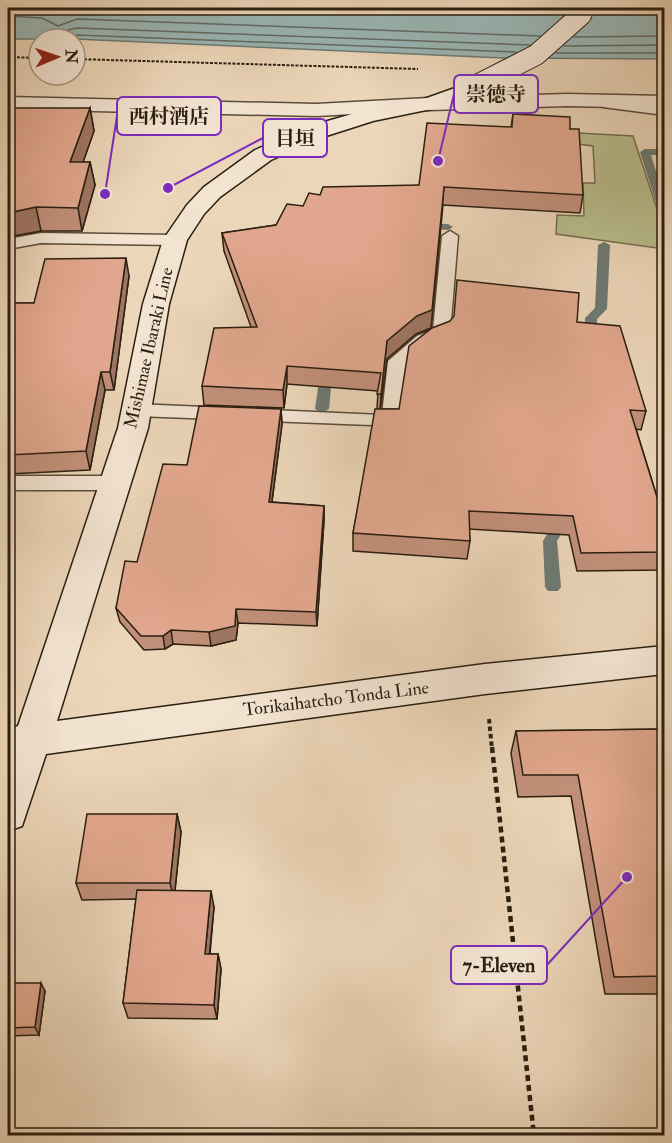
<svg xmlns="http://www.w3.org/2000/svg" width="672" height="1143" viewBox="0 0 672 1143" font-family="'IM FELL Double Pica','Noto Serif JP',serif">
  <style>
    .green { fill: #b9bd8e; stroke: #726e4f; stroke-width: 1.5 }
    .water { fill: #9ab7b7; stroke: #6d7a74; stroke-width: 1.5 }
    .lines { fill: none; stroke-linecap: round; stroke-linejoin: round }
    .shore { stroke: #626b64; stroke-width: 1.5 }
    .stream { fill: #6d7a74; fill-rule: evenodd }
    .service-casing { stroke: #5a4d3a; stroke-width: 3 }
    .minor-casing { stroke: #5a4d3a; stroke-width: 3 }
    .tertiary-casing { stroke: #5a4d3a; stroke-width: 3 }
    .secondary-casing { stroke: #2a1f10; stroke-width: 3 }
    .path-far2 { stroke: #2a1f10; stroke-width: 2; stroke-dasharray: 3 1.5; stroke-linecap: butt }
    .path-far1 { stroke: #2a1f10; stroke-width: 4; stroke-dasharray: 4.5 3; stroke-linecap: butt }
    .path { stroke: #2a1f10; stroke-width: 4.5; stroke-dasharray: 6 4; stroke-linecap: butt }
    .service { fill: #f3e4d2; fill-rule: evenodd }
    .minor { fill: #f3e4d2; fill-rule: evenodd }
    .tertiary { fill: #f3e4d2; fill-rule: evenodd }
    .secondary { fill: #f3e4d2; fill-rule: evenodd }
    .secondary-bridge-casing { stroke: #2a1f10; stroke-width: 22; stroke-linecap: butt }
    .secondary-bridge { stroke: #f3e4d2; stroke-width: 20 }
    .wall { fill: #c2907a; stroke: #2a1f10; stroke-width: 1.5; fill-rule: evenodd }
    .shaded-wall { fill: #9e7563; stroke: #2a1f10; stroke-width: 1.5 }
    .building { fill: #e1a78e; stroke: #2a1f10; stroke-width: 1.5 }
    .labels { text-anchor: middle; dominant-baseline: central; stroke-width: 5; stroke-linejoin: round; paint-order: stroke }
    .street-label { font-size: 18px; fill: #2a1f10; stroke: #f3e4d2 }
    .leader { fill: none; stroke: #7b2cbf; stroke-width: 2 }
    .callout-dot { fill: #7b2cbf; stroke: #f3e4d2; stroke-width: 2 }
    .callout { fill: #f3e4d2; stroke: #7b2cbf; stroke-width: 2 }
    .callout-label { font-size: 20px; text-anchor: middle; font-weight: bold; fill: #2a1f10 }
  </style>
  <rect width="100%" height="100%" fill="#ecd6b9"/>
  <filter id="stains"><feTurbulence type="fractalNoise" baseFrequency=".00333" numOctaves="4"/><feColorMatrix values="0 0 0 0 .2 0 0 0 0 .09 0 0 0 0 .02 0 0 0 .5 -.17"/></filter>
  <radialGradient id="worn" r=".72"><stop offset=".6" stop-color="#630" stop-opacity="0"/><stop offset="1" stop-color="#630" stop-opacity=".3"/></radialGradient>
  <path class="green" d="M578 133 633 136 664 230V249L556 234 557 215 584 216 583 183H595L593 146 577 144Z"/>
  <path class="water" d="M8 8H664V59L503 58 75 39H8Z"/>
  <g class="lines">
    <g class="shore">
      <path d="M8 16 42 18 58 26 77 19 540 36"/>
      <path d="M574 37 664 36"/>
      <path d="M62 39 68 30 77 28 530 45"/>
      <path d="M70 39 77 35 516 52"/>
      <path d="M564 46 664 45"/>
      <path d="M556 53H664"/>
    </g>
    <g class="stream">
      <path d="M664 149V155H651L664 197V215L659 212 640 152 645 149Z"/>
      <path d="M422 223 448 224 453 227 448 230 418 228 417 226Z"/>
      <path d="M604 242 610 245 607 309 597 319 598 344 592 348 586 344 585 318 595 308 598 245Z"/>
      <path d="M327 363 333 367 329 409 322 413 315 409 321 367Z"/>
      <path d="M564 513 571 518 557 541 561 587 558 591H548L545 587 543 541 559 514Z"/>
    </g>
    <defs>
      <g id="service">
        <path d="M608 100 664 107V115L603 107 601 104Z"/>
        <path d="M450 231 458 236 450 333 447 337 429 344 406 363 397 426 136 416 127 410 136 404 382 415 388 361 417 336 433 330 442 236Z"/>
        <path d="M41 233 175 235 183 240 175 245 41 243 8 249V239Z"/>
        <path d="M8 476H115L122 478 125 483 122 488 115 490H8Z"/>
      </g>
      <path id="minor" d="M567 94 664 96V108L567 106 429 110 422 108 419 104 422 100 429 98Z"/>
      <path id="tertiary" d="M8 97 316 104 428 98 435 100 438 104 435 108 428 110 316 116 8 109Z"/>
      <path id="secondary" d="M469 83 476 85 479 89 476 93 436 108 373 121 323 137 271 160 220 197 204 214 187 240 169 304 148 428 57 721 485 664 664 646V674L485 694 46 754 22 826 8 831V729L18 726 118 428 143 304 163 240 187 205 204 187 255 150 307 127 369 109 424 99Z"/>
    </defs>
    <use href="#service" class="service-casing"/>
    <use href="#minor" class="minor-casing"/>
    <use href="#tertiary" class="tertiary-casing"/>
    <use href="#secondary" class="secondary-casing"/>
    <g class="path-far2">
      <path d="M8 57 39 58"/>
      <path d="M75 59 418 69"/>
    </g>
    <path class="path-far1" d="M489 719 492 749"/>
    <path class="path" d="M492 747 534 1136"/>
    <use href="#service" class="service"/>
    <use href="#minor" class="minor"/>
    <use href="#tertiary" class="tertiary"/>
    <use href="#secondary" class="secondary"/>
    <defs>
      <path id="secondary-bridge" d="M469 89 536 55 581 15 584 8"/>
    </defs>
    <use href="#secondary-bridge" class="secondary-bridge-casing"/>
    <use href="#secondary-bridge" class="secondary-bridge"/>
  </g>
  <g class="wall">
    <path d="M90 108 94 131 83 162H90L95 185 82 231H41L8 237Z"/>
    <path d="M513 114 570 129 583 195 580 213 443 205 431 328 577 322 646 411 641 430 636 429 661 510H664V570L577 571 569 535 469 529 470 541 467 559 353 551V533L377 409 378 391 287 384 284 408 204 405 202 386 251 327 224 251 222 233 276 225 320 195 419 185 511 127ZM431 329 399 409H380L387 359 416 334Z"/>
    <path d="M129 276 114 390H105L90 470 8 474V475V303H34Z"/>
    <path d="M281 409 282 424 272 502 324 506V520L317 626 238 623 236 640 211 646 173 644 165 649 144 650 120 622 116 608 137 562 187 465Z"/>
    <path d="M664 729V994H605L571 796 518 797 511 753 516 731Z"/>
    <path d="M177 814 181 832 175 891 214 907 210 954H218L221 969 217 1019 128 1018 123 1003 136 899 82 900 76 883Z"/>
    <path d="M8 983 45 991 39 1035 8 1036Z"/>
  </g>
  <g class="shaded-wall">
    <path d="M90 108 94 131 75 185 70 162Z"/>
    <path d="M90 162 95 185 82 231 78 208Z"/>
    <path d="M444 187 431 328 416 334 387 359 380 413 381 394 387 341Z"/>
    <path d="M36 207 41 231 8 237V213Z"/>
    <path d="M126 258 129 276 114 390 110 372Z"/>
    <path d="M287 366V384L284 408 283 390Z"/>
    <path d="M101 372 105 390 90 470 86 451Z"/>
    <path d="M281 409 282 424 270 516 269 502Z"/>
    <path d="M324 506V520L317 626 316 612Z"/>
    <path d="M236 609 238 623 236 640 211 646 209 632Z"/>
    <path d="M171 630 173 644 165 649 163 636Z"/>
    <path d="M177 814 181 832 174 899 170 883Z"/>
    <path d="M211 891 214 907 208 969 205 954Z"/>
    <path d="M218 954 221 969 217 1019 214 1005Z"/>
    <path d="M41 983 45 991 39 1035 35 1027Z"/>
  </g>
  <g class="building">
    <path d="M8 108H90L70 162H90L78 208 36 207 8 213Z"/>
    <path d="M513 114 570 117V129H579L583 195 444 187 432 310 417 316 387 341 381 394H377L381 373 287 366 283 390 202 386 214 328 257 327 222 233 276 225 287 204 303 206 309 193 320 195 323 187 419 185 427 123 512 127Z"/>
    <path d="M126 258 110 372H101L86 451 8 455V303H34L45 259Z"/>
    <path d="M457 280 579 293 577 322 620 326 646 411 630 410 661 510H664V552L581 553 573 516 469 511 470 541 353 533 375 409H399L409 346 432 328 450 321 454 316Z"/>
    <path d="M199 406 281 409 269 502 324 506 316 612 236 609 235 626 209 632 171 630 163 636H141L116 608 125 561 137 562 163 464 187 465Z"/>
    <path d="M664 729V976L614 977 578 775H523L516 731Z"/>
    <path d="M87 814H177L170 883H76Z"/>
    <path d="M137 890 211 891 205 954H218L214 1005 123 1003Z"/>
    <path d="M8 983H41L35 1027 8 1028Z"/>
  </g>
  <g class="labels">
    <g class="street-label">
      <text transform="translate(149 348) rotate(-77)">Mishimae Ibaraki Line</text>
      <text transform="translate(336 699) rotate(-7)">Torikaihatcho Tonda Line</text>
    </g>
  </g>
  <path class="leader" d="M438 161L454 94M105 194L117 116M168 188L263 138M627 877L547 965"/>
  <g class="callout-dot">
    <circle cx="438" cy="161" r="6"/>
    <circle cx="105" cy="194" r="6"/>
    <circle cx="168" cy="188" r="6"/>
    <circle cx="627" cy="877" r="6"/>
  </g>
  <g class="callout">
    <rect x="454" y="75" width="84" height="38" rx="6"/>
    <rect x="117" y="97" width="104" height="38" rx="6"/>
    <rect x="263" y="119" width="64" height="38" rx="6"/>
    <rect x="451" y="946" width="96" height="38" rx="6"/>
  </g>
  <g class="callout-label">
    <text x="496" y="101">崇徳寺</text>
    <text x="169" y="123">西村酒店</text>
    <text x="295" y="145">目垣</text>
    <text x="499" y="972">7-Eleven</text>
  </g>
  <rect width="672" height="1143" fill="none" stroke="#ecd6b9" stroke-width="30"/>
  <rect x="9" y="9" width="654" height="1125" fill="none" stroke="#2a1f10" stroke-width="3"/>
  <rect x="15" y="15" width="642" height="1113" fill="none" stroke="#2a1f10" stroke-width="1.5"/>
  <g transform="translate(57 57) rotate(88)"><circle r="28" fill="#f3e4d2" stroke="#a39584" stroke-width="1.5"/>
  <path d="M0-4.5L10 22L0 15L-10 22Z" fill="#8f2418"/>
  <text y="-9" font-size="16" font-weight="bold" text-anchor="middle" fill="#2a1f10">N</text>
  </g>
  <rect width="100%" height="100%" filter="url(#stains)"/>
  <rect width="100%" height="100%" fill="url(#worn)"/>
</svg>
